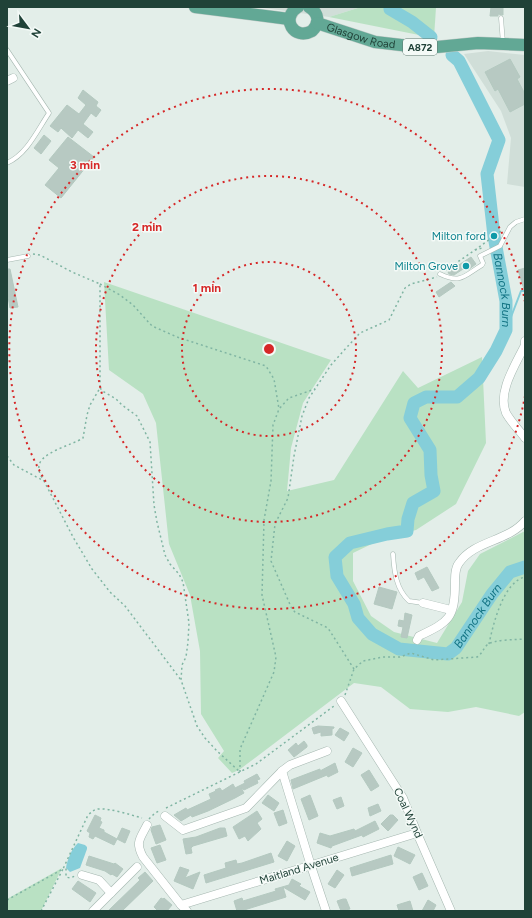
<svg xmlns="http://www.w3.org/2000/svg" width="532" height="918" viewBox="0 0 532 918" font-family="Figtree,sans-serif">
  <style>
    .built { fill: #d0ded8 }
    .green { fill: #b9e1c3 }
    .water { fill: #85ced9 }
    .lines { fill: none; stroke-linecap: round; stroke-linejoin: round }
    .stream { stroke: #85ced9; stroke-width: 2 }
    .river { stroke: #85ced9; stroke-width: 13 }
    .building { fill: #b7c9c2; stroke: #b4c9c0 }
    .lane-casing { stroke: #a5b7b0; stroke-width: 5 }
    .street-casing { stroke: #a5b7b0; stroke-width: 9 }
    .primary-casing { stroke: #c1cac7; stroke-width: 13 }
    .path { stroke: #80b5a3; stroke-width: 1.5; stroke-dasharray: 2 3; stroke-linecap: butt }
    .lane { stroke: #fff; stroke-width: 4 }
    .street { stroke: #fff; stroke-width: 8 }
    .primary { stroke: #62a895; stroke-width: 12 }
    .ring { fill: none; stroke: #d62828; stroke-width: 2; stroke-dasharray: 2 4 }
    .culture-dot { fill: #0f9aa8; stroke: #f4faf7; stroke-width: 1.5 }
    .labels { text-anchor: middle; dominant-baseline: central; stroke-width: 3; stroke-linejoin: round; paint-order: stroke }
    .shield { fill: #f4faf7; stroke: #607971; stroke-width: 1 }
    .shield-label { font-size: 10px; font-weight: bold; fill: #204238 }
    .street-label { font-size: 11px; fill: #204238; stroke: #f4faf7 }
    .culture-label { font-size: 11px; fill: #0d838f; stroke: #f4faf7; text-anchor: end }
    .water-label { font-size: 12px; font-style: italic; fill: #137484; stroke: #f4faf7 }
    .centre { fill: #d62828; stroke: #f4faf7; stroke-width: 2 }
    .ring-label { font-size: 12px; text-anchor: middle; font-weight: bold; fill: #d62828; stroke: #f4faf7; stroke-width: 3; stroke-linejoin: round; paint-order: stroke }
  </style>
  <rect width="100%" height="100%" fill="#e3eee9"/>
  <g class="built">
    <path d="M257 7H361L329 17Z"/>
    <path d="M488 51 525 55V187L507 184 511 138 501 111 464 54Z"/>
  </g>
  <g class="green">
    <path d="M361 7H436L434 38 329 17Z"/>
    <path d="M104 282 331 360 303 403 291 448 287 491 334 480 403 371 418 388 482 357 486 443 456 504 416 530 384 538 353 553V581L371 616 394 632 437 643 462 602 468 571 480 554 525 531V712L519 716 476 707 448 712 410 709 381 687 354 683 239 770 232 773 218 758 224 751 201 714 200 651 190 595 169 544 156 423 143 394 109 370Z"/>
    <path d="M62 868 41 911H7V899Z"/>
  </g>
  <path class="water" d="M78 843 85 845 87 847V849L80 868 70 872 66 868C67 860 72 848 78 843Z"/>
  <g class="lines">
    <path class="stream" d="M506 330 521 291H525"/>
    <g class="river">
      <path d="M390 7V9L412 22 431 37"/>
      <path id="s1" d="M452 55 459 61 499 140 487 174 494 236 506 301V330L496 351 479 378 457 397H426L414 403 410 418 430 450 431 475 434 491 413 503 408 519 407 531 387 534 350 543 335 557 337 576 354 604 358 618 372 634 399 649 448 654 456 648 492 594 510 572 525 567"/>
    </g>
  </g>
  <g class="building">
    <path d="M491 7H503V15L498 14V16H490Z"/>
    <path d="M510 59 520 77 517 79 525 94V104L510 112 498 89 495 91 485 72Z"/>
    <path d="M83 90 98 102 96 106 101 110 96 117 91 113 83 124 93 132 88 138 78 130 72 138 61 128 58 132 50 126 67 105 79 114 86 105 78 98Z"/>
    <path d="M44 135 51 141 41 154 34 148Z"/>
    <path d="M68 137 94 157 61 198 45 185 59 168 49 160Z"/>
    <path d="M471 257 476 264 468 270 466 267 454 275 449 274 448 272Z"/>
    <path d="M525 268V289H524L518 270Z"/>
    <path d="M7 269H10L18 307 10 308 7 291Z"/>
    <path d="M451 282 455 286 439 297 436 292Z"/>
    <path d="M427 567 439 588 432 591 424 577 418 580 415 573Z"/>
    <path d="M379 587 397 592 392 609 374 604Z"/>
    <path d="M405 613 412 615 407 638 401 637 403 627 398 626 399 620 404 621Z"/>
    <path d="M318 726 334 727V728L332 729V735L321 736V732L314 734 312 728Z"/>
    <path d="M340 728 349 733 344 741 335 735Z"/>
    <path d="M304 741 307 745V747L294 757 288 750 296 743 298 746Z"/>
    <path d="M353 748 362 753 353 767 345 762Z"/>
    <path d="M335 763 338 772 328 777 327 775 293 789 291 780 320 769V771Z"/>
    <path d="M369 770 379 786 371 791 361 775Z"/>
    <path d="M257 774 260 779 257 780 258 783 244 790 241 788 244 793 235 798 208 811 192 817 191 815 181 821 174 815 186 808 187 810 211 799 209 794 216 791 215 790 220 788 222 791 233 784 235 788 245 783 244 781Z"/>
    <path d="M268 795 279 803 274 811 262 803Z"/>
    <path d="M310 795 318 816 309 820 301 799Z"/>
    <path d="M341 797 344 806 337 809 333 800Z"/>
    <path d="M378 804 381 811 370 816 368 808Z"/>
    <path d="M283 810 287 823 279 826 274 813Z"/>
    <path d="M257 811 262 819 257 823 261 829 248 841 245 836 239 839 233 827Z"/>
    <path d="M95 815 101 818 100 821 102 822 99 828 104 830V832L117 839 114 845 95 836 93 839 89 837 90 833 87 831Z"/>
    <path d="M390 815H393L398 820 388 831 381 824Z"/>
    <path d="M375 821 379 829 363 837 362 835 332 846 331 848 317 843 320 833 330 836 354 829 355 831Z"/>
    <path d="M160 825 166 840 156 844 151 830 152 827Z"/>
    <path d="M122 828 130 831 125 843 117 839Z"/>
    <path d="M220 828H225L227 836 193 846 191 848 192 853 186 854 183 839 196 837Z"/>
    <path d="M287 841 295 846 287 861 278 856Z"/>
    <path d="M160 845 166 860 157 863 151 848Z"/>
    <path d="M398 847 415 855 410 864 394 856Z"/>
    <path d="M271 853 274 862 206 883 204 875 226 868 225 863 236 860 237 864 242 863Z"/>
    <path d="M391 855 393 864 352 876 350 868Z"/>
    <path d="M89 856 114 864 115 863 123 869 117 877 112 874 111 875 105 871 86 865Z"/>
    <path d="M180 867 189 870 185 878 200 872 193 889 174 881Z"/>
    <path d="M337 870 344 875 335 888 328 884Z"/>
    <path d="M145 872 153 881 122 911H108L140 880 138 878Z"/>
    <path d="M422 873 428 886 419 890 413 877Z"/>
    <path d="M292 879 301 884 299 886 310 892 305 900 283 887 286 897 241 911H237L234 901 242 898 243 901 276 891 275 889 289 885Z"/>
    <path d="M78 881 96 893 90 902 72 889Z"/>
    <path d="M161 898 163 899 164 898 172 905 167 911H158L154 907Z"/>
    <path d="M343 899H346L350 909 341 911 337 901Z"/>
    <path d="M428 900 436 905 433 911H422Z"/>
    <path d="M410 901 413 911H399L397 905Z"/>
  </g>
  <g class="lines">
    <defs>
      <g id="lane">
        <path d="M501 18 503 43"/>
        <path d="M7 50 49 113C37 131 27 154 7 163"/>
        <path d="M7 260 28 256"/>
        <path d="M440 274C461 284 464 276 482 265L483 263 480 256 500 246 510 227 516 222 525 219"/>
        <path d="M393 554C394 571 396 589 409 601L423 603"/>
      </g>
      <g id="street">
        <path d="M7 81 13 78"/>
        <path d="M525 341V345C516 364 497 392 506 413 511 422 519 430 525 438"/>
        <path d="M423 603 451 610"/>
        <path d="M417 640 419 636C449 622 455 618 455 583 455 576 455 568 459 563 475 540 507 542 525 521"/>
        <path d="M341 701 403 798 417 833 451 911"/>
        <path d="M282 771 311 866 326 911"/>
        <path d="M165 816 183 830 246 808 282 771 290 765 327 751"/>
        <path d="M147 825C140 839 135 842 143 857L181 905 187 911"/>
        <path d="M82 875 99 880 111 893"/>
        <path d="M181 905 417 833"/>
        <path d="M93 911 137 867"/>
      </g>
      <g id="primary">
        <path d="M195 7 289 19"/>
        <path d="M298 7C280 18 294 41 312 31 320 23 319 13 309 7"/>
        <path id="s2" d="M317 23 375 42 427 48 478 43 525 45"/>
      </g>
    </defs>
    <use href="#lane" class="lane-casing"/>
    <use href="#street" class="street-casing"/>
    <use href="#primary" class="primary-casing"/>
    <g class="path">
      <path d="M475 250 501 231"/>
      <path d="M33 254 40 255 72 272 100 284V388L90 405 87 415 83 438C73 445 36 453 39 469 39 473 42 478 44 481"/>
      <path d="M446 270 475 250 482 248"/>
      <path d="M100 284 120 295 133 305 152 326 177 337 266 366 274 379 279 409"/>
      <path d="M100 388 104 392 116 399 122 405 137 416 150 442 154 505 157 522 165 555 170 564 179 574 183 582 189 623 188 642 186 657 182 665 181 680 197 726 205 738 217 751 240 772"/>
      <path d="M7 456 14 465 44 481 73 537 92 569 110 592 125 606 181 680"/>
      <path d="M489 644C493 625 503 582 525 577"/>
      <path d="M354 669 328 628 295 612 292 609 271 561 275 524 288 498 294 456 302 416 309 398 331 365 348 346 360 333 389 320 405 288 411 284 437 277"/>
      <path d="M345 695 354 669 363 661 383 657H400L411 653 434 660 477 657C482 654 483 649 487 645 494 639 515 640 525 639"/>
      <path d="M240 772V749L274 672 276 657 262 595 264 520 271 481 273 425 279 409 289 398 315 389"/>
      <path d="M166 808 256 764 334 706"/>
      <path d="M149 819 155 813 159 811"/>
      <path d="M7 900 63 869 88 815C92 812 94 809 99 809 110 808 131 815 142 818"/>
      <path d="M41 911 63 869H66V877L70 878 75 876"/>
    </g>
    <use href="#lane" class="lane"/>
    <use href="#street" class="street"/>
    <use href="#primary" class="primary"/>
  </g>
  <g class="ring">
    <circle cx="269" cy="349" r="87"/>
    <circle cx="269" cy="349" r="173"/>
    <path d="M525 396A260 260 0 1 1 525 302"/>
  </g>
  <g class="culture-dot">
    <circle cx="494" cy="236" r="4"/>
    <circle cx="466" cy="266" r="4"/>
  </g>
  <g class="labels">
    <rect class="shield" x="403" y="39" width="34" height="16" rx="3"/>
    <g class="shield-label">
      <text x="420" y="47">A872</text>
    </g>
    <g class="street-label">
      <text stroke="none"><textPath href="#s2" startOffset="46">Glasgow Road</textPath></text>
      <text transform="translate(408 813) rotate(65)">Coal Wynd</text>
      <text transform="translate(299 869) rotate(-17)">Maitland Avenue</text>
    </g>
    <g class="culture-label">
      <text x="486" y="236">Milton ford</text>
      <text x="458" y="266">Milton Grove</text>
    </g>
    <g class="water-label">
      <text stroke="none"><textPath href="#s1" startOffset="251">Bannock Burn</textPath></text>
      <text stroke="none"><textPath href="#s1" startOffset="863">Bannock Burn</textPath></text>
    </g>
  </g>
  <circle cx="269" cy="349" r="6" class="centre"/>
  <g class="ring-label">
    <text x="85" y="169">3 min</text>
    <text x="147" y="231">2 min</text>
    <text x="207" y="292">1 min</text>
  </g>
  <rect width="532" height="918" fill="none" stroke="#204238" stroke-width="16"/>
  <g transform="translate(28 28) rotate(122)" stroke="#f4faf7" stroke-width="3" paint-order="stroke">
  <path d="M0-3L7 15L0 10L-7 15Z" fill="#204238"/>
  <text y="-6" font-size="11" font-weight="bold" text-anchor="middle" fill="#204238">N</text>
  </g>
</svg>
